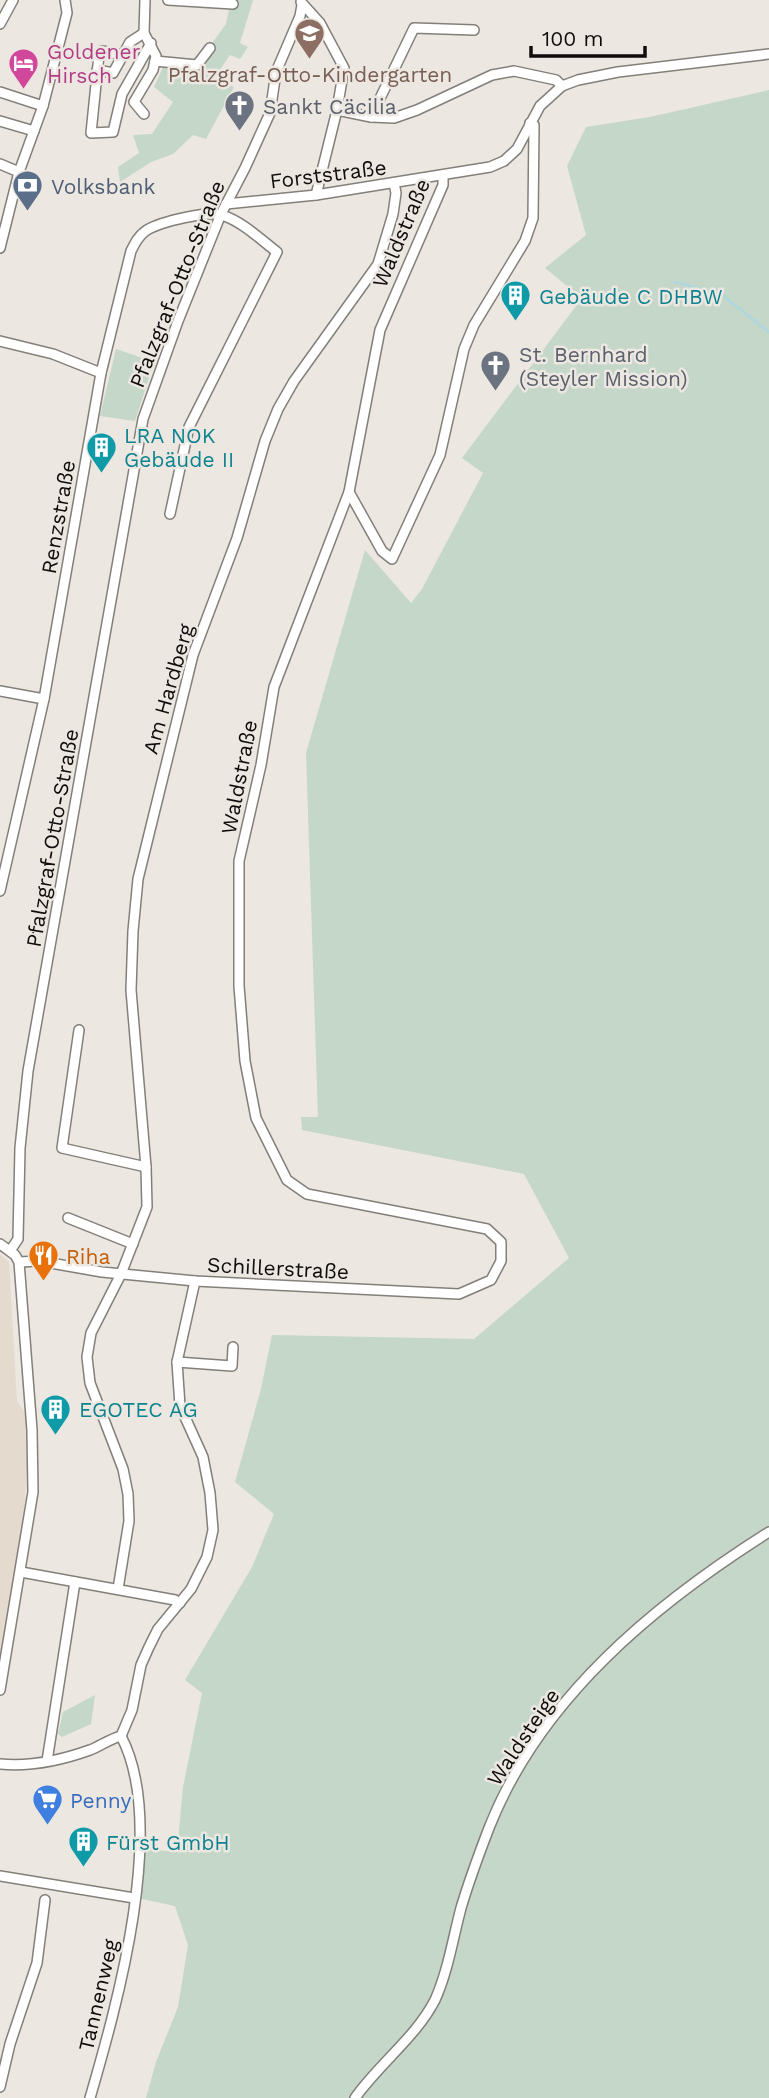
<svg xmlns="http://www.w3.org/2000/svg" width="769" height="2098" viewBox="0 0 769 2098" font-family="'Work Sans',sans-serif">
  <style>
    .built { fill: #e4dace }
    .green { fill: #c4d7c9 }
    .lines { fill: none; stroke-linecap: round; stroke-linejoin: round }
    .stream { stroke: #aed7de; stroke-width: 2.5 }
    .minor-casing { stroke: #837f79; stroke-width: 12 }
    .minor { stroke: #fff; stroke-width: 9 }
    .labels { text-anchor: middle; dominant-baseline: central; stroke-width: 5; stroke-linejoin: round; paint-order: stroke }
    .hotel-label { font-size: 21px; fill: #b23c85; stroke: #ece7e1; text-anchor: start }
    .education-label { font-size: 21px; fill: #785e54; stroke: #ece7e1 }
    .worship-label { font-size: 21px; fill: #5b616d; stroke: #ece7e1; text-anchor: start }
    .street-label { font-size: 21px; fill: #0f0d0b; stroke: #ece7e1 }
    .service-label { font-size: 21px; fill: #4e5e75; stroke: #ece7e1; text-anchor: start }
    .culture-label { font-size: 21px; fill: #0d838f; stroke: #ece7e1; text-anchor: start }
    .food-label { font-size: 21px; fill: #c56008; stroke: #ece7e1; text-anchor: start }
    .shop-label { font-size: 21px; fill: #366cbe; stroke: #ece7e1; text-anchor: start }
  </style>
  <rect width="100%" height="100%" fill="#ece7e1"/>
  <path class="built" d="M0 1254 9 1262 17 1401 26 1415 28 1461 23 1521 0 1657Z"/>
  <g class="green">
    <path d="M231 0H253L240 43 248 47 240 59 230 55 214 78 234 87 206 139 193 135 173 154 151 162 120 182 118 167 139 153 133 135 152 134 173 102 154 87 164 65 194 68 226 24Z"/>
    <path d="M769 90V2098H146L156 2062 178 2007 188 1945 175 1906 142 1899 139 1896 144 1849 177 1852 183 1787 202 1693 185 1680 252 1567 274 1514 235 1482 261 1389 272 1335 474 1339 569 1258 524 1174 302 1130 301 1117H318L306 753 365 550 411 603 422 589 483 473 462 458 582 298 545 268 586 235 567 166 586 127 650 117Z"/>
    <path d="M116 349 154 362 135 421 100 416Z"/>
    <path d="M95 1695 91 1724 62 1737 58 1734 63 1712Z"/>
  </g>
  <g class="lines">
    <path class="stream" d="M675 282 721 294 769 332"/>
    <defs>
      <g id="minor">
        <path d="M168 0 233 4"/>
        <path d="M301 2 320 23 344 68 337 110 316 195"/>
        <path d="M0 24 13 0"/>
        <path d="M144 33 130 42 123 55 102 51 99 55 91 133 113 132 122 94 151 43"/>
        <path d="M155 61 197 65 210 48"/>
        <path d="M97 70 113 73 123 55"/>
        <path d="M0 92 43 106"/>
        <path d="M337 110 371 117 394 118 417 110 492 75 514 71 556 80 562 86"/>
        <path d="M144 114 134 102 153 70 156 56 144 33 145 0"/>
        <path d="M371 117 414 28 474 30"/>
        <path d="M0 121 34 131"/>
        <path d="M0 164 19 172"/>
        <path d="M226 204 316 195 490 167 504 161 517 149 540 106 562 86 578 80 618 72 769 54"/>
        <path d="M0 248 19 172 43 106 67 13 65 0"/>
        <path d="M0 341 53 354 101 373"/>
        <path d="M349 492 382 551 392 559 440 455 464 349 474 325 525 241 533 218 534 125 530 123"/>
        <path d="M0 691 44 699"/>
        <path d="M0 891 44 699 101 373 131 251C135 243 139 235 147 230 160 222 209 210 222 215 243 222 260 239 277 252L189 427 170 514"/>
        <path d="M79 1030 62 1148 146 1167"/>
        <path d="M68 1218 133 1244"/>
        <path d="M0 1244 15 1255 19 1262 32 1430 33 1492 0 1690"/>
        <path d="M10 1251 18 1239 20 1148 28 1071 143 419 178 321 221 214 245 168 270 113 276 72 300 16 302 5"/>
        <path d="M19 1262 39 1261 102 1272 195 1281 459 1294 491 1280 501 1261V1242L487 1229 307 1194 287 1180 256 1118 245 1061 239 986V861L261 765 274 687 349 492 380 330 443 185V175"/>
        <path d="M177 1362 232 1366 233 1347"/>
        <path d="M21 1572 175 1600 180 1603"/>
        <path d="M118 1589 129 1521 128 1494 123 1469 90 1383 87 1357 91 1333 121 1274 147 1207 146 1167 131 990 133 931 138 879 193 655 237 538 265 441 278 409 294 381 378 264 393 214 396 193 394 183"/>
        <path d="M121 1736 132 1710 141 1665 149 1647 158 1629 191 1589 207 1557 213 1530 210 1493 203 1457 180 1406 177 1362 195 1281"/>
        <path d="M47 1761 75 1582"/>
        <path d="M0 1764C30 1767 62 1760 90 1750 100 1746 110 1739 121 1736"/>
        <path d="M0 1876 134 1898"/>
        <path d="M0 2087 10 2044 37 1963 45 1900"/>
        <path d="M90 2098C117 2005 168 1825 121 1736"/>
        <path d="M355 2098C379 2064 416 2037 435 2000 448 1971 453 1938 461 1908 469 1881 479 1854 489 1828 540 1698 655 1604 769 1532"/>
      </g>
    </defs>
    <use href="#minor" class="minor-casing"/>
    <use href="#minor" class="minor"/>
  </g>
  <defs>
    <symbol id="school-pin" viewBox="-11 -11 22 30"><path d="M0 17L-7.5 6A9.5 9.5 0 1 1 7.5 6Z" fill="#8d6e63" stroke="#ece7e1"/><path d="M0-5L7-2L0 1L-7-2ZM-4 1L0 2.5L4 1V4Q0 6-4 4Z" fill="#fff"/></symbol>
    <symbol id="hotel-pin" viewBox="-11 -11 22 30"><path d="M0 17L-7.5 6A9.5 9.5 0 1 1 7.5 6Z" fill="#d1479c" stroke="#ece7e1"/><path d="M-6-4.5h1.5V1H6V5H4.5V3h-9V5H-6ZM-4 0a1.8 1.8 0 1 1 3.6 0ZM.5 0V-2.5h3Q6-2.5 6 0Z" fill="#fff"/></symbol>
    <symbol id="church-pin" viewBox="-11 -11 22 30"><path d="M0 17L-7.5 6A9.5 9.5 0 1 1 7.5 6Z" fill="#6b7280" stroke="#ece7e1"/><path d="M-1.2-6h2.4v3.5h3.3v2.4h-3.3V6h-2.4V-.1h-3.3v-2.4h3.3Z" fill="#fff"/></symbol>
    <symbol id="bank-pin" viewBox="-11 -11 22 30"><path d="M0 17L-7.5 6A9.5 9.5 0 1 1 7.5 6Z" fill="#5c6f8a" stroke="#ece7e1"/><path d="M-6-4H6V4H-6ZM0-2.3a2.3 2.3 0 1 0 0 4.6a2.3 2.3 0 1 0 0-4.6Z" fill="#fff"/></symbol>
    <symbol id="building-pin" viewBox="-11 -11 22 30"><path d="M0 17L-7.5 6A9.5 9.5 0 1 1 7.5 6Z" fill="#0f9aa8" stroke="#ece7e1"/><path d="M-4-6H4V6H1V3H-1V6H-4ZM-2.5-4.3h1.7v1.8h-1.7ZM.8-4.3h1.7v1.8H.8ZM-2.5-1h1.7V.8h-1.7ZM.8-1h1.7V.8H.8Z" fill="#fff"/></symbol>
    <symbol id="restaurant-pin" viewBox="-11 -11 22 30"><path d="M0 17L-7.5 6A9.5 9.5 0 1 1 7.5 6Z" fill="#e8710a" stroke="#ece7e1"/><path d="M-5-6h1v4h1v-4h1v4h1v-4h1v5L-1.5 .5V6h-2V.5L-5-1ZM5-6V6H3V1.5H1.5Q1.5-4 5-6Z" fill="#fff"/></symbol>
    <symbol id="supermarket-pin" viewBox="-11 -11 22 30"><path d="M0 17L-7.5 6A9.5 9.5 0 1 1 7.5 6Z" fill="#3f7fe0" stroke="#ece7e1"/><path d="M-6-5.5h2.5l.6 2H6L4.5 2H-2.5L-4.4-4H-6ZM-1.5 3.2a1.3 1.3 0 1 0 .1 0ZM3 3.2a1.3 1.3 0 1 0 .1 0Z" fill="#fff"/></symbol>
  </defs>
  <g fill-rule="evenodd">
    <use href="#school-pin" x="292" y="16" width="35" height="47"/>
    <use href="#hotel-pin" x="6" y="46" width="35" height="47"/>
    <use href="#church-pin" x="222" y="88" width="35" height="47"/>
    <use href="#bank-pin" x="10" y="168" width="35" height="47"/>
    <use href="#building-pin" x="498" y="278" width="35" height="47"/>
    <use href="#church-pin" x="478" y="348" width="35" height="47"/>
    <use href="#building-pin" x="84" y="430" width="35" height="47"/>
    <use href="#restaurant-pin" x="26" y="1238" width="35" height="47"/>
    <use href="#building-pin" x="38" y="1392" width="35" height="47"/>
    <use href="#supermarket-pin" x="30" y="1782" width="35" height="47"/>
    <use href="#building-pin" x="66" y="1824" width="35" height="47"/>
  </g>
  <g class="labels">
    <g class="hotel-label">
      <text x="47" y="51">Goldener<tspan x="47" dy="24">Hirsch</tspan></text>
    </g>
    <g class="education-label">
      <text x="310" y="74">Pfalzgraf-Otto-Kindergarten</text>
    </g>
    <g class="worship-label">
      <text x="263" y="106">Sankt Cäcilia</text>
      <text x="519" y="354">St. Bernhard<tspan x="519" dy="24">(Steyler Mission)</tspan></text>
    </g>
    <g class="street-label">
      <text transform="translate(328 174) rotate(-7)">Forststraße</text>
      <text transform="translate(401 233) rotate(-67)">Waldstraße</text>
      <text transform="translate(177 284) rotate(-68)">Pfalzgraf-Otto-Straße</text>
      <text transform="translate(58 517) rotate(-80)">Renzstraße</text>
      <text transform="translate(168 689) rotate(-74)">Am Hardberg</text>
      <text transform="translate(239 777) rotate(-79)">Waldstraße</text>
      <text transform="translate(52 838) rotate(-80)">Pfalzgraf-Otto-Straße</text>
      <text transform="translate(278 1268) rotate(3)">Schillerstraße</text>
      <text transform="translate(523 1737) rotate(-56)">Waldsteige</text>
      <text transform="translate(98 1995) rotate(-77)">Tannenweg</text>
    </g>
    <g class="service-label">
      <text x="51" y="186">Volksbank</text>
    </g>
    <g class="culture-label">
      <text x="539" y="296">Gebäude C DHBW</text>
      <text x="124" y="435">LRA NOK<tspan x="124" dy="24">Gebäude II</tspan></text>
      <text x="79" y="1409">EGOTEC AG</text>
      <text x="106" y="1842">Fürst GmbH</text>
    </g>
    <g class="food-label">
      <text x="66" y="1256">Riha</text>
    </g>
    <g class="shop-label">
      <text x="70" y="1800">Penny</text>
    </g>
  </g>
  <path d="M531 46v10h114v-10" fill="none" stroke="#0f0d0b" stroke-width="3.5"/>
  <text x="542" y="46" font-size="21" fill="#0f0d0b" stroke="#ece7e1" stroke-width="5" paint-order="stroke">100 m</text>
</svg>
